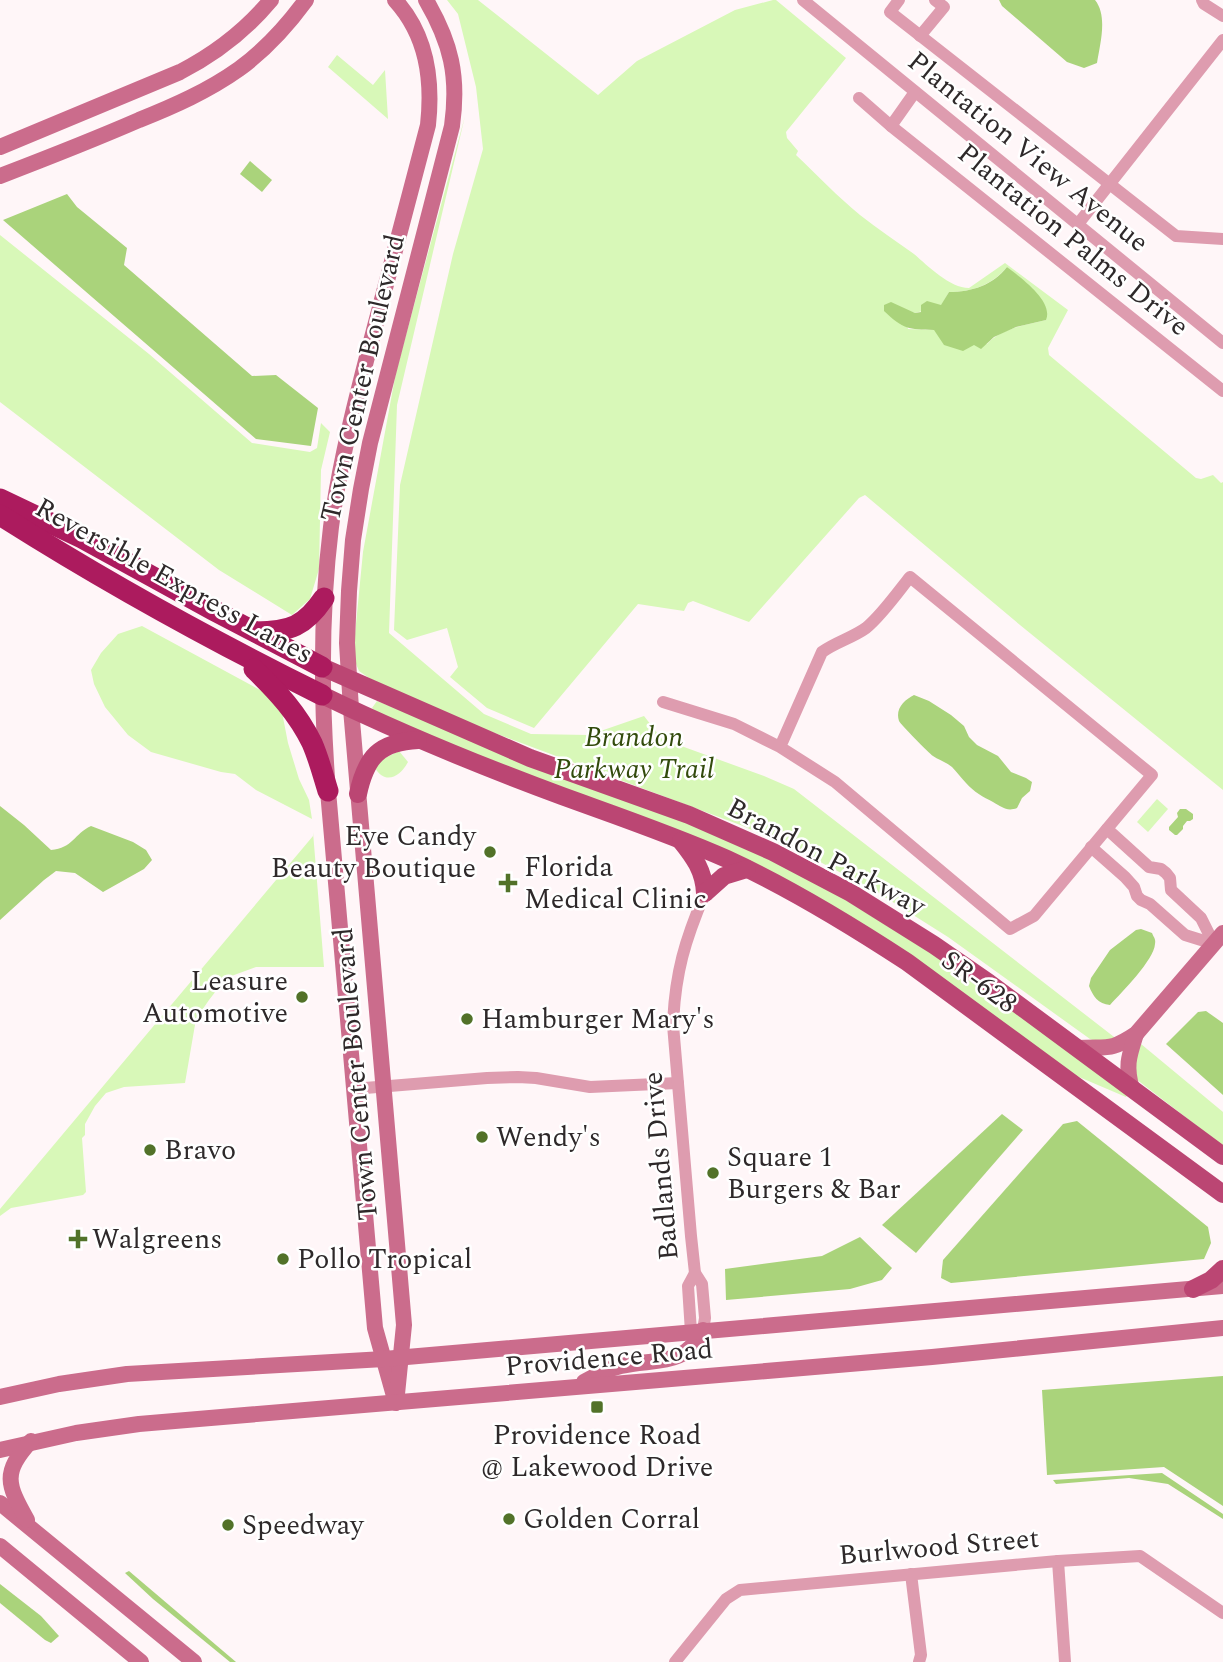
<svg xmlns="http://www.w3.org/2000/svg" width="1223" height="1662" viewBox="0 0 1223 1662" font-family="Spectral,serif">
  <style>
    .green { fill: #d8f8b8; fill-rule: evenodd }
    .water { fill: #aad37b }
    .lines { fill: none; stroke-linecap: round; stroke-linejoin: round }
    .street { stroke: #de9caf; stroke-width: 12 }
    .secondary { stroke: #cb6c8c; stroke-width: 16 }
    .primary { stroke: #bb4673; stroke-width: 18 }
    .highway { stroke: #ac1b5e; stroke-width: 21 }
    .poi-dot { fill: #527229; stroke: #fff; stroke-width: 2.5 }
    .labels { text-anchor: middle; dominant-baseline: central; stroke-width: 5; stroke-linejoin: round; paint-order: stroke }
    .street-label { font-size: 28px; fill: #2e292a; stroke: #fff }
    .park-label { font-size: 28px; font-style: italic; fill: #324b0c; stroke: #fff }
    .poi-label { font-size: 28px; fill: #2e292a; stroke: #fff; text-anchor: start }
  </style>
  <rect width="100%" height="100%" fill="#fff6f8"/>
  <g class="green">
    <path d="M447 0H478L598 95 637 61 735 10 773 0H776L846 58 786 132 787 138 798 151 796 155C817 175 838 197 860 215 878 229 896 241 914 254 928 266 950 288 969 288L1005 263 1068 310 1048 348 1049 355 1196 478 1201 479 1213 475 1221 483 1223 482V790L1020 625 865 495 859 498 749 622 693 601 688 603 684 611 638 604 534 728 487 708 450 677 458 667 447 628 407 640 394 630 400 485 453 254 483 149 476 87 458 14ZM1007 267 1033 289 1046 320C1026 325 1002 328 987 344L974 345 934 330 908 329 903 309 915 313 941 306 949 292C972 292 992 285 1007 267Z"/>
    <path d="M337 55 373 85 385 70 388 119 328 67Z"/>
    <path d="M465 116 397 405 389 633 484 714 531 734 589 735 644 716 662 739 764 776 794 789 1118 1040 1100 1043 1090 1039 948 937 872 889 822 863 743 826 484 729 372 680 359 671 354 659 355 634 363 552 396 372Z"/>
    <path d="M0 235 149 354 252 443 310 452 317 448 321 423 330 432 321 470 319 569 310 599 292 615 219 570 0 402Z"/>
    <path d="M142 626 271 696 281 707 288 743 299 779 309 800 312 819 256 790 235 774 221 772 151 752 128 735 105 707 94 684 91 670 101 653 118 634Z"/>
    <path d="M377 701 723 837 828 889 952 966 1128 1094 1126 1097 1072 1074 840 912 376 712 372 708Z"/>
    <path d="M399 751 408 762C400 777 385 785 375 768L383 759Z"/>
    <path d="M1157 799 1168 809 1148 832 1137 822Z"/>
    <path d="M313 832 324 967H256L226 978 209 1000 196 1019 185 1083 124 1087 106 1093 95 1106 85 1124V1135L82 1138 86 1192 83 1195 11 1208 0 1216V1209L313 836Z"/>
    <path d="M1141 1044 1223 1112V1146L1136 1079 1134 1057Z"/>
  </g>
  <g class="water">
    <path d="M999 0H1095C1108 16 1100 44 1097 63L1084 68 1067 62 1002 6Z"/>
    <path d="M250 161 272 180 262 192 240 174Z"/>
    <path d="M67 194 77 207 127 248 124 265 252 376 276 375 318 408 311 446 256 439 3 220Z"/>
    <path d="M1007 267C1020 277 1054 301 1046 320L1016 327 994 337 981 349 974 345 963 351 944 345 934 330C908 329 904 330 884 311V305L891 302 915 313 921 312V305L927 301 941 305 949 292C972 292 993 285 1007 267Z"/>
    <path d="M914 695 929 701 951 715 964 726 969 737 977 745 998 756 1011 772 1026 778 1032 782 1030 791 1022 798 1017 808C1007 812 1002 807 993 802 983 797 974 792 966 783 961 778 957 772 952 767 946 762 939 760 933 756 929 753 900 724 899 721 895 709 904 700 914 695Z"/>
    <path d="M0 806 24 825 51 850C73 848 74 834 91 826L133 842 146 850 152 860 144 869 103 892 75 873 56 871 44 880 0 920Z"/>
    <path d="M1180 809H1186L1193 814V819L1190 821H1187L1183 826V829L1177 835H1175L1169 830V827L1178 817 1177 813Z"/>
    <path d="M1141 929 1152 933C1154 938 1156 939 1155 944 1154 960 1122 992 1110 1005 1098 1004 1093 996 1089 986L1091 978 1110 950 1136 930Z"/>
    <path d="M1206 1011 1223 1023V1095L1166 1044 1198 1012Z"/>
    <path d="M1002 1114 1023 1130 916 1253 882 1225Z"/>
    <path d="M1077 1121 1208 1227 1211 1243 1204 1259 951 1283 941 1278 943 1260 1063 1124Z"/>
    <path d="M860 1237 892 1268 882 1280 850 1289 726 1300 725 1269 822 1256Z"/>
    <path d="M1223 1376V1506L1164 1467 1047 1475 1042 1390Z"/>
    <path d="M1162 1473 1223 1514V1519L1168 1484 1129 1478 1056 1484 1053 1480Z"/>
    <path d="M129 1571 236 1662H230L153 1599 125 1573Z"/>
    <path d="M0 1584 41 1616 59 1636 51 1643 45 1640 0 1603Z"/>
  </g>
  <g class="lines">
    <g class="street">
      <path d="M803 0 1223 343"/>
      <path d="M899 0 890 12 1176 236 1223 239"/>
      <path d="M1202 0 1204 4 1223 16"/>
      <path d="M920 36 944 7 935 0"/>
      <path d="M859 98 891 126 1223 391"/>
      <path d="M891 126 915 92"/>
      <path d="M1078 224 1223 40"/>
      <path d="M663 702 734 724 780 747 835 782 1010 929 1034 916 1152 775 910 577C898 592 881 616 866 628 852 638 836 642 822 652L780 747"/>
      <path d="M1107 829 1149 867 1161 869 1166 873 1170 878 1171 890 1201 918 1214 944"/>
      <path d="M1091 847 1125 877 1134 887 1137 896 1141 900 1150 904 1185 935 1214 944"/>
      <path d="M353 1089 487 1078 518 1077 536 1078 590 1087 678 1083"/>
      <path d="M703 1330 705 1318 702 1284 695 1273 691 1236 673 1025C675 973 685 940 705 893"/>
      <path d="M691 1332 688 1286 695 1273"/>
      <path d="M1058 1561 1065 1662"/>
      <path d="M911 1574 921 1655 919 1662"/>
      <path d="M675 1662 726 1599 740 1590 1058 1561 1140 1556 1223 1613"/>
    </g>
    <g class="secondary">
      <path d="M395 0C427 35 433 79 428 125 410 193 392 261 374 330 357 395 340 460 331 527 320 616 321 702 328 791L375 1328 396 1403"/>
      <path d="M0 147 180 72C215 54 246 30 271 0"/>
      <path d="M0 176C47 158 93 140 139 120 174 106 208 91 239 69 265 50 287 26 306 0"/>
      <path d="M1078 1048C1108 1046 1109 1052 1136 1034L1223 933"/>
      <path d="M1132 1089C1125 1066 1129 1056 1136 1034"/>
      <path d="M584 1382C596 1375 608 1369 621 1366 654 1358 685 1368 703 1330"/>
      <path d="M397 1394 404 1325 351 709 347 643 349 591 353 540 361 489 370 443 452 126C459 76 451 43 426 0"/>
      <path d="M0 1397 59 1384 127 1374 384 1359 1223 1286"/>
      <path d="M0 1450 76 1433 139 1424 932 1357 1223 1328"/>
      <path d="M0 1503 194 1662"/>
      <path d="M27 1520C7 1484 2 1473 31 1441"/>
      <path d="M0 1546 141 1662"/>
    </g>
    <g class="primary">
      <path d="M322 667 530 758 689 815 773 852 851 893 934 945 989 983 1223 1156"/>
      <path d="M322 695C400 733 481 766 562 796 617 816 673 835 727 859 790 888 849 924 907 962L1223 1194"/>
      <path d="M358 794C366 757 379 742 418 740"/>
      <path d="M681 841C694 857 704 871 705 893"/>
      <path d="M705 893 724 876 747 869"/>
      <path d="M1193 1289 1211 1280 1223 1269"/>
    </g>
    <g class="highway">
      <path d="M0 499 82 538 213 610 322 667"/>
      <path d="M0 515C104 581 211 640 322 695"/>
      <path d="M256 632C290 632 305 626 324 598"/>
      <path d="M254 669C277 691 298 714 312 743 319 759 323 775 328 791"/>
    </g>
  </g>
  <g class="poi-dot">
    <circle cx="490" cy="852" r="7"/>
    <path d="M504.5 872.5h7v7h7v7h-7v7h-7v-7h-7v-7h7z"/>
    <circle cx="302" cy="997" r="7"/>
    <circle cx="467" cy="1019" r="7"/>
    <circle cx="482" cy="1137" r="7"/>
    <circle cx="150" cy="1150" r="7"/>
    <circle cx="713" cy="1173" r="7"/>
    <path d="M74.5 1228.5h7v7h7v7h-7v7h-7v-7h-7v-7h7z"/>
    <circle cx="283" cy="1259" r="7"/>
    <rect x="590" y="1400" width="14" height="14" rx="3.5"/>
    <circle cx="509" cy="1519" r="7"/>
    <circle cx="228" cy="1525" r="7"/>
  </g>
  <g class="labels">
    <g class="street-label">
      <text transform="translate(1028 152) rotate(39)">Plantation View Avenue</text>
      <text transform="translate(1073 240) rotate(39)">Plantation Palms Drive</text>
      <text transform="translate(363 378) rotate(-77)">Town Center Boulevard</text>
      <text transform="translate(174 581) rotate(29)">Reversible Express Lanes</text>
      <text transform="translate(826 857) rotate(28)">Brandon Parkway</text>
      <text transform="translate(979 982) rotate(36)">SR-628</text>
      <text transform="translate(356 1074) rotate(-95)">Town Center Boulevard</text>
      <text transform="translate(661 1166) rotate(-95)">Badlands Drive</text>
      <text transform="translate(609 1358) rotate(-5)">Providence Road</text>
      <text transform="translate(939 1547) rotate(-5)">Burlwood Street</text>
    </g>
    <g class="park-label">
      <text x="634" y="737">Brandon<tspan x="634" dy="32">Parkway Trail</tspan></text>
    </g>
    <g class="poi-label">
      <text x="476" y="836" text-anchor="end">Eye Candy<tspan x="476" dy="32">Beauty Boutique</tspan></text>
      <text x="524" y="867">Florida<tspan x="524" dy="32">Medical Clinic</tspan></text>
      <text x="288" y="981" text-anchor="end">Leasure<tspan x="288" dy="32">Automotive</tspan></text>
      <text x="481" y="1019">Hamburger Mary's</text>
      <text x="496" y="1137">Wendy's</text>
      <text x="164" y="1150">Bravo</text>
      <text x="727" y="1157">Square 1<tspan x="727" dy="32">Burgers &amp; Bar</tspan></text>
      <text x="92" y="1239">Walgreens</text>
      <text x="297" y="1259">Pollo Tropical</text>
      <text x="597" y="1435" text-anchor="middle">Providence Road<tspan x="597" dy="32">@ Lakewood Drive</tspan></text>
      <text x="523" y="1519">Golden Corral</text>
      <text x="242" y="1525">Speedway</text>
    </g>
  </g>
</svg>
